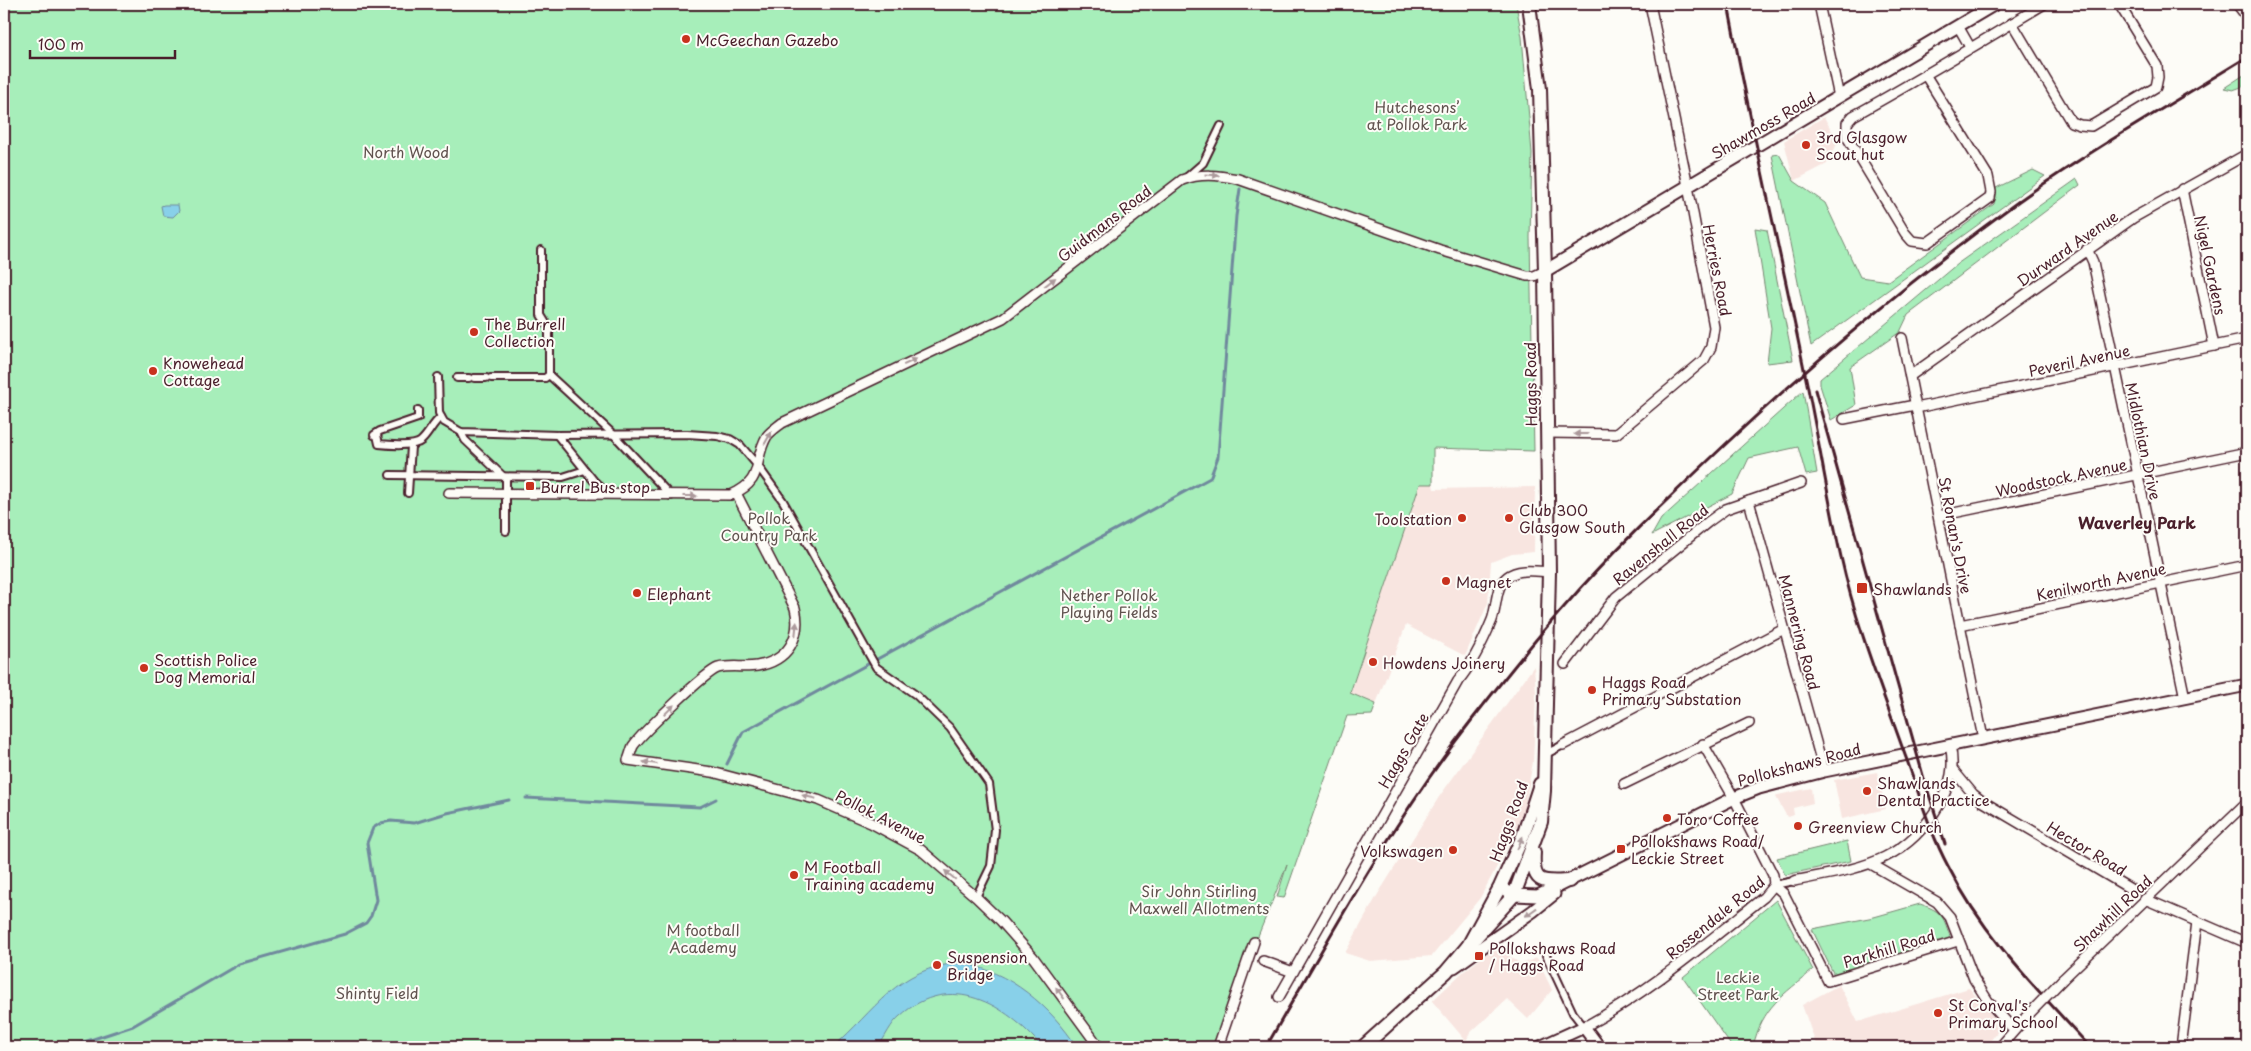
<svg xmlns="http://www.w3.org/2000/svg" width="2251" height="1051" viewBox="0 0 2251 1051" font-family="'Playpen Sans',sans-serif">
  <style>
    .built { fill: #f8e5e0 }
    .green { fill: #a7eeba; stroke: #788672 }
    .water { fill: #88d0e9; stroke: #6f899d }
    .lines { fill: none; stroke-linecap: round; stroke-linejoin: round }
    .stream { stroke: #6f899d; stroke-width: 3 }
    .pedestrian-casing { stroke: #4a1f2b; stroke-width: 10 }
    .minor-casing { stroke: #4a1f2b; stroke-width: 12 }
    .tertiary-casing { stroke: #4a1f2b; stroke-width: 15 }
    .secondary-casing { stroke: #4a1f2b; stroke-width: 16 }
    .pedestrian { stroke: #fdfcf7; stroke-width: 6 }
    .minor { stroke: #fdfcf7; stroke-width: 9 }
    .tertiary { stroke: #fdfcf7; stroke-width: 11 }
    .secondary { stroke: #fdfcf7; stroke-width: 12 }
    .rail { stroke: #4a1f2b; stroke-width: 3 }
    .minor-bridge-casing { stroke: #4a1f2b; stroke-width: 12; stroke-linecap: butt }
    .minor-bridge { stroke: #fdfcf7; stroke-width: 9 }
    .oneway { fill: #ac999b }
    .poi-dot { fill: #c8321e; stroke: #fdfcf7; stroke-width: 2 }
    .labels { text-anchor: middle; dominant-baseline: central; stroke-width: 4; stroke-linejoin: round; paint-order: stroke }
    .poi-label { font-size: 15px; fill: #4a1f2b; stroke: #fdfcf7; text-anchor: start }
    .park-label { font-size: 15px; fill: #61534f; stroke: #fdfcf7 }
    .street-label { font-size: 15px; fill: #4a1f2b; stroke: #fdfcf7 }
    .neighbourhood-label { font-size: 16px; font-weight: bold; fill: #4a1f2b; stroke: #fdfcf7 }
  </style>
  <rect width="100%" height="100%" fill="#fdfcf7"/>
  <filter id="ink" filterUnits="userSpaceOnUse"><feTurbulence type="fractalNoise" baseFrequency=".02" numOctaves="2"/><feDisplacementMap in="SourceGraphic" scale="10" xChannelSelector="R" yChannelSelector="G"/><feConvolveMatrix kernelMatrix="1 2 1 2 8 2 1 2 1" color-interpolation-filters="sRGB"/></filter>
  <g filter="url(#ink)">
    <g class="built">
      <path d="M1824 117 1838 142 1827 164 1794 181 1784 141Z"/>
      <path d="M1420 483 1433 484 1434 489 1535 487 1534 552 1512 554 1491 562 1488 603 1465 656 1406 625 1376 704 1350 694Z"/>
      <path d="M1534 666 1536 693 1533 762 1524 809 1511 840 1480 898 1432 956 1370 961 1345 953 1378 894 1439 797Z"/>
      <path d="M1877 772 1886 809 1842 819 1834 780Z"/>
      <path d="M1811 788 1813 803 1793 808 1794 815 1787 817 1776 797 1778 795Z"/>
      <path d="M1496 947 1521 964 1537 958 1552 990 1528 1019 1507 999 1470 1033 1466 1041 1432 1001 1463 972Z"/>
      <path d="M1839 985 1858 1022 1969 988 1998 1022 1999 1030 1985 1047H1817L1802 1005Z"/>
    </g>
    <g class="green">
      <path d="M4 4H1516L1522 37 1532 153 1530 237 1534 451 1433 448V484H1420L1350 693 1376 704 1372 715 1347 716 1284 898 1277 897 1287 865 1247 963 1219 1047H4Z"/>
      <path d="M2247 73V85L2233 90 2224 88Z"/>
      <path d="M1779 154 1794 181 1825 203 1860 277 1888 281 1994 204 1996 188 2033 170 2045 176 1811 346 1772 155Z"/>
      <path d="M2077 179 2080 185 1908 315 1900 332 1850 367 1856 405 1831 420 1820 385V379L1957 264Z"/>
      <path d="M1755 228 1767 230 1793 360 1767 363 1771 328Z"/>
      <path d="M1803 391 1817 473 1806 475 1798 447 1749 458 1732 494 1652 535 1661 519Z"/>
      <path d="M1847 841 1851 861 1785 875 1777 858Z"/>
      <path d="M1776 900 1813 970C1783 995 1762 1007 1753 1047H1732L1683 977Z"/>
      <path d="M1920 904C1944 912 1943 917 1951 939L1834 975 1812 929 1874 917Z"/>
    </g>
    <g class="water">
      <path d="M164 205H178L179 211 173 217 163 216 161 206Z"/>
      <path d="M960 963C1009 970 1051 1007 1077 1047H1042C1006 1004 950 971 900 1016 891 1023 885 1038 878 1047H833C875 1011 897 967 960 963Z"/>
    </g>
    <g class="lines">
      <g class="stream">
        <path d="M727 764 743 732 1210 478 1218 457 1236 216 1240 189"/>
        <path d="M526 798 700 807 716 799"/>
        <path d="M69 1047 133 1026 239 964 345 934 366 923 371 916 376 900 367 843 373 828 381 823 391 821 414 823 447 813 509 800"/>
      </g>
      <defs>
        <g id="pedestrian">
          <path d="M1187 177 1203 163 1221 126"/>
          <path d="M541 250V315L549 328V375L614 435 671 496"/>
          <path d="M438 377 439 413 444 422 461 432 557 435 687 434 717 436 730 439 740 445 758 466 783 501 876 667 916 695 950 728 989 784 995 830 991 866 976 897"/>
          <path d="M457 378H469"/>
          <path d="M474 378H486"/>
          <path d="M491 378H545L549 375"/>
          <path d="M461 432 465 440 506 479V531"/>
          <path d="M374 435 380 431 418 418V410"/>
          <path d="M377 435 379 444C388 445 415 447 421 441 429 434 432 424 441 417"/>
          <path d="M557 435 594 481 608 494"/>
          <path d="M390 475 563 477 585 470"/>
          <path d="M408 493 411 446"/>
          <path d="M1546 754 1563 745"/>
          <path d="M1774 885 1794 881"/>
          <path d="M1545 953 1573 1013 1584 1027"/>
        </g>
        <g id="minor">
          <path d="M1819 4 1839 97"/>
          <path d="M2237 4 2247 17"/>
          <path d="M2012 23 2071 122 2080 125 2091 126 2156 87 2158 77 2157 66 2119 4"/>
          <path d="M1958 26 1970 47"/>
          <path d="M1926 76 1988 176 1991 192 1990 198 1927 243 1912 241 1905 233 1847 137V123L1853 116C1918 80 1981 42 2044 4"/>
          <path d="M2182 189 2214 346"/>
          <path d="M2087 249 2093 262 2185 698"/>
          <path d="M1902 338 1983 738"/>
          <path d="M1910 376 2133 218 2247 154"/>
          <path d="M1916 408 2247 339"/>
          <path d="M1844 419 1915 405"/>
          <path d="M1547 433 1616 434 1704 360 1711 347 1714 327 1688 186 1650 4"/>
          <path d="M449 493 731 495C766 480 752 461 767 436 771 431 777 427 782 423L1003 318 1182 180C1201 173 1218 175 1238 179L1440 250 1527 276H1534L1545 271"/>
          <path d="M736 493 795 608C802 637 788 661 757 666 745 668 730 665 718 668 706 672 642 733 633 746 631 750 630 756 628 760L712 772 818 800 871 823 921 850 976 897 1001 921 1033 957 1099 1047"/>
          <path d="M1749 501 1824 771"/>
          <path d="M1939 516 2247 452"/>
          <path d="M1960 625 2247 565"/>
          <path d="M1565 664 1616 597 1708 522 1726 509 1801 483"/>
          <path d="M1703 744 1734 798 1773 875 1774 885 1784 894 1828 981 1958 941"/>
          <path d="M1563 745 1784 629"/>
          <path d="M1953 770 1973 794 1982 801 2134 891"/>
          <path d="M1624 784 1749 723"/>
          <path d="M1871 864 1937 902 1950 917 1974 979 1988 1001 2014 1030"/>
          <path d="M1794 881C1857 868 1905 865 1940 803 1951 783 1955 767 1950 745"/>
          <path d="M2145 899 2247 943"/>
          <path d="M1263 961 1293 972"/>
          <path d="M2063 979 2247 802"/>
          <path d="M1279 997 1458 681C1473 663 1483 642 1492 620 1497 607 1495 586 1507 577 1518 568 1536 571 1549 572"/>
          <path d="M1584 1027C1649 992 1706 943 1764 897L1774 885"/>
          <path d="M1218 1047 1254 942"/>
          <path d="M2000 1047 2027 1016"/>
          <path d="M2181 1047 2197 922"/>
        </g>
        <g id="tertiary">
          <path d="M1545 271 1995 4"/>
          <path d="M1500 887 1514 895 1538 896 1734 798 1759 788 1824 771 2247 685"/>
          <path d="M1454 967 1533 911 1554 894"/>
          <path d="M1540 1047 1584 1027 1599 1047"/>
        </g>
        <g id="secondary">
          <path d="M1534 852C1532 885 1542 882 1569 881"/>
          <path d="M1468 946 1514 895 1541 822 1544 791 1549 572 1545 271 1540 89 1529 4"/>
          <path d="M1363 1047 1446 972 1468 946 1500 887 1523 836 1540 784"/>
        </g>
      </defs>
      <use href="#pedestrian" class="pedestrian-casing"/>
      <use href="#minor" class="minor-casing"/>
      <use href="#tertiary" class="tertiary-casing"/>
      <use href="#secondary" class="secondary-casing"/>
      <use href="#pedestrian" class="pedestrian"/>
      <use href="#minor" class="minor"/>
      <use href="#tertiary" class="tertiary"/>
      <use href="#secondary" class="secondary"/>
      <g class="rail">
        <path d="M1728 4C1751 128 1780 250 1805 374 1818 435 1827 496 1841 557 1856 625 1882 690 1905 755 1919 792 1929 831 1948 866 1983 936 2038 990 2090 1047"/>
        <path d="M1815 390 1924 779 1945 844"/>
        <path d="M1266 1047C1331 935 1393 820 1474 717 1503 680 1533 642 1564 607 1615 548 1672 495 1729 441 1821 355 1917 275 2019 201 2092 149 2171 104 2247 57"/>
      </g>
      <defs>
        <path id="minor-bridge" d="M2027 1016 2063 979"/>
      </defs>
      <use href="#minor-bridge" class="minor-bridge-casing"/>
      <use href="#minor-bridge" class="minor-bridge"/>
    </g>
    <defs><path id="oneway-solid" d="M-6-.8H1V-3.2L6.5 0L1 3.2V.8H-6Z" transform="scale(1.25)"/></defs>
    <g class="oneway">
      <use href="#oneway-solid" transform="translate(1212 175) rotate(3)"/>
      <use href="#oneway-solid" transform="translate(1050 282) rotate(-38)"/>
      <use href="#oneway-solid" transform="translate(910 362) rotate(-25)"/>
      <use href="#oneway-solid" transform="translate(1581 434) rotate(-180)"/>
      <use href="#oneway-solid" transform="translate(768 438) rotate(-61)"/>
      <use href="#oneway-solid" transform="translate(690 496)"/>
      <use href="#oneway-solid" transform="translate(796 629) rotate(-84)"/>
      <use href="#oneway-solid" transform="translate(669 710) rotate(-45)"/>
      <use href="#oneway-solid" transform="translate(650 763) rotate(-172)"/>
      <use href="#oneway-solid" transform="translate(809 797) rotate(-166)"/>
      <use href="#oneway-solid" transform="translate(1520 843) rotate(-67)"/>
      <use href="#oneway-solid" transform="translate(950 875) rotate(-140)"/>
      <use href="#oneway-solid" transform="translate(1531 912) rotate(144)"/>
      <use href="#oneway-solid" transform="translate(1060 993) rotate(-126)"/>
    </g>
  </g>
  <g class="poi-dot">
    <circle cx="686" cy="39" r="5"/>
    <circle cx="1806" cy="145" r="5"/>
    <circle cx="474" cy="332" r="5"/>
    <circle cx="153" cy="371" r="5"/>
    <rect x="525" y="481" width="10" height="10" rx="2.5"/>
    <circle cx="1462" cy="518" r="5"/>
    <circle cx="1509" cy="518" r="5"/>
    <circle cx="1446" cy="581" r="5"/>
    <rect x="1856" y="582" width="12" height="12" rx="2.5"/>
    <circle cx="637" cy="593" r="5"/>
    <circle cx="1373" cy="662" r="5"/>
    <circle cx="144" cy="668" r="5"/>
    <circle cx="1592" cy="690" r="5"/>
    <circle cx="1867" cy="791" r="5"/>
    <circle cx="1667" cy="818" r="5"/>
    <circle cx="1798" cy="826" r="5"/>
    <rect x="1616" y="844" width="10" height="10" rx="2.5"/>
    <circle cx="1453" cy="850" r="5"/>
    <circle cx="794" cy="875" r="5"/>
    <rect x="1474" y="951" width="10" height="10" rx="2.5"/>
    <circle cx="937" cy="965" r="5"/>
    <circle cx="1938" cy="1013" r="5"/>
  </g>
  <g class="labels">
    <g class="poi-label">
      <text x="696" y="39">McGeechan Gazebo</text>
      <text x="1816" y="136">3rd Glasgow<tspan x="1816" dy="17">Scout hut</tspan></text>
      <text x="484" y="323">The Burrell<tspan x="484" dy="17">Collection</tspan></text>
      <text x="163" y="362">Knowehead<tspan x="163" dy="17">Cottage</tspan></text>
      <text x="540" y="486">Burrel Bus stop</text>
      <text x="1519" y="509">Club 300<tspan x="1519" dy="17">Glasgow South</tspan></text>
      <text x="1452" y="518" text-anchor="end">Toolstation</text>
      <text x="1456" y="581">Magnet</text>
      <text x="1873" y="588">Shawlands</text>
      <text x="647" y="593">Elephant</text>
      <text x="154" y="659">Scottish Police<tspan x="154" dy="17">Dog Memorial</tspan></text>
      <text x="1383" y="662">Howdens Joinery</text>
      <text x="1602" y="681">Haggs Road<tspan x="1602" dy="17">Primary Substation</tspan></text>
      <text x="1877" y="782">Shawlands<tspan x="1877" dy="17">Dental Practice</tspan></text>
      <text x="1677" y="818">Toro Coffee</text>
      <text x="1808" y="826">Greenview Church</text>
      <text x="1631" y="840">Pollokshaws Road/<tspan x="1631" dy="17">Leckie Street</tspan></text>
      <text x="1443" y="850" text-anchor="end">Volkswagen</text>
      <text x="804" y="866">M Football<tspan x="804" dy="17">Training academy</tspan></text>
      <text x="1489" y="947">Pollokshaws Road<tspan x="1489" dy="17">/ Haggs Road</tspan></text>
      <text x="947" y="956">Suspension<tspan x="947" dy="17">Bridge</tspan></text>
      <text x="1948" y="1004">St Conval's<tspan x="1948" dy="17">Primary School</tspan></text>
    </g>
    <g class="park-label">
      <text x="1417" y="106">Hutchesons’<tspan x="1417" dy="17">at Pollok Park</tspan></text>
      <text x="406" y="151">North Wood</text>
      <text x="769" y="517">Pollok<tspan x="769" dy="17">Country Park</tspan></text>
      <text x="1109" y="594">Nether Pollok<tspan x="1109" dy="17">Playing Fields</tspan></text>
      <text x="1199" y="890">Sir John Stirling<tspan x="1199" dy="17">Maxwell Allotments</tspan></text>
      <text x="703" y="929">M football<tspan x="703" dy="17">Academy</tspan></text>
      <text x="1738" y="976">Leckie<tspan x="1738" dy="17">Street Park</tspan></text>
      <text x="377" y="992">Shinty Field</text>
    </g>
    <g class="street-label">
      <text transform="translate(1763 125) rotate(-30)">Shawmoss Road</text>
      <text transform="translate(1104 223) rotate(-38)">Guidmans Road</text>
      <text transform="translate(2067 248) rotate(-35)">Durward Avenue</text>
      <text transform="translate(2211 265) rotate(78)">Nigel Gardens</text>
      <text transform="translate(1718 270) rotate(79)">Herries Road</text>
      <text transform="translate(2079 360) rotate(-12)">Peveril Avenue</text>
      <text transform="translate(1530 384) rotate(-91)">Haggs Road</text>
      <text transform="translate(2144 441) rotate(78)">Midlothian Drive</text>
      <text transform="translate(2061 477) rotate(-12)">Woodstock Avenue</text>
      <text transform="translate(1956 535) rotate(79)">St Ronan's Drive</text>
      <text transform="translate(1660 544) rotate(-39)">Ravenshall Road</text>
      <text transform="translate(2101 581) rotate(-12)">Kenilworth Avenue</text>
      <text transform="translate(1800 632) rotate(75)">Mannering Road</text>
      <text transform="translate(1403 750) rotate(-60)">Haggs Gate</text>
      <text transform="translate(1799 764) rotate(-15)">Pollokshaws Road</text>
      <text transform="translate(881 816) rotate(27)">Pollok Avenue</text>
      <text transform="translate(1508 821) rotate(-70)">Haggs Road</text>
      <text transform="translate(2087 848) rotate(31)">Hector Road</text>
      <text transform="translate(2112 913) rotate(-44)">Shawhill Road</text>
      <text transform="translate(1715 917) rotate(-39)">Rossendale Road</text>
      <text transform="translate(1889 948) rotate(-17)">Parkhill Road</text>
    </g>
    <g class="neighbourhood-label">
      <text x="2137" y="522">Waverley Park</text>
    </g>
  </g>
  <rect width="2251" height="1051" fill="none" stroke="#fdfcf7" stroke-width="20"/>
  <rect x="10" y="10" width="2231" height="1031" fill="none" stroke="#4a1f2b" stroke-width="2" filter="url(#ink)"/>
  <path d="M30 50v8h145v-8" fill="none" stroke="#4a1f2b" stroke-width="2.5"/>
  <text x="38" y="50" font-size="15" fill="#4a1f2b" stroke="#fdfcf7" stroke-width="4" paint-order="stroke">100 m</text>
</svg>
